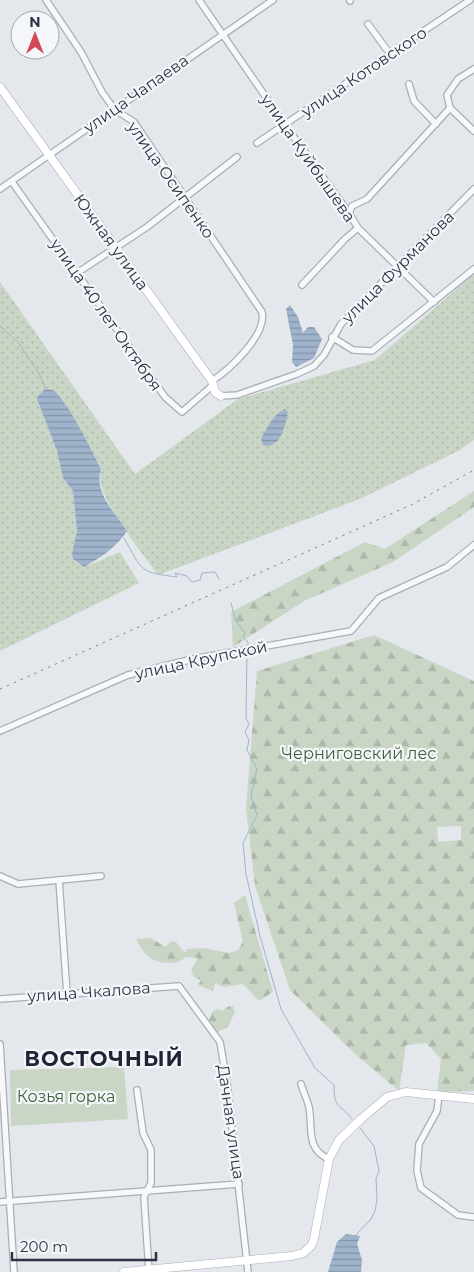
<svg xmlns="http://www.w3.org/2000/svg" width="474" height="1272" viewBox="0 0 474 1272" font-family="Montserrat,sans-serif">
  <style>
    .green { fill: #c9d6c5 }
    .forest { fill: url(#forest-firs); fill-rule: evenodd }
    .garden { fill: url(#garden-dots) }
    .water { fill: url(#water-rules) }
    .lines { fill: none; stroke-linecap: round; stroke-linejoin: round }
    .stream { stroke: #9fb4cc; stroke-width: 1 }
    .street-casing { stroke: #a9aeb7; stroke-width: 8 }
    .secondary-casing { stroke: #a9aeb7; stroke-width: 9 }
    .street { stroke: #f7f8fa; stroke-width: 5.5 }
    .secondary { stroke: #fff; stroke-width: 8 }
    .rail { stroke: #7d8696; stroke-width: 1; stroke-dasharray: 2.5 5; stroke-linecap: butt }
    .labels { text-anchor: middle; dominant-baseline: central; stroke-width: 4.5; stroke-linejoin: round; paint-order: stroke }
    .street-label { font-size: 16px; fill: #2b3445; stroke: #f4f6f9 }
    .park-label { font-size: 16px; fill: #3f6138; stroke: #f4f6f9 }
    .district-label { font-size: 21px; font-weight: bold; letter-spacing: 1px; fill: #1d2536; stroke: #f4f6f9 }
  </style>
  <defs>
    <pattern id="forest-firs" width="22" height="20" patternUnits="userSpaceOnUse" patternTransform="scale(1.25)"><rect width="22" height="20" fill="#c9d6c5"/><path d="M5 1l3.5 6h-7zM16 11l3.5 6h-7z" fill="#adb8ab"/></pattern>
    <pattern id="garden-dots" width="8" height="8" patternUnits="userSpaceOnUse" patternTransform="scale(1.25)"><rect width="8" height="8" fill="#c9d6c5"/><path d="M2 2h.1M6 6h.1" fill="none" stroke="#adb8ab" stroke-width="1.8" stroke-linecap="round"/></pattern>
    <pattern id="water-rules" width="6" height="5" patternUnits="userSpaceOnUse" patternTransform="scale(1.25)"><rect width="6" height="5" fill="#9fb4cc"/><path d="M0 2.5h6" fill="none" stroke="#8293a7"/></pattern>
  </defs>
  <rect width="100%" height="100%" fill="#e4e7ec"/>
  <path class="green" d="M124 1067 128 1119 11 1126 10 1070Z"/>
  <g class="forest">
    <path d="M474 491V507L393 562 304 601 233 647 231 612 365 542 385 549Z"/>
    <path d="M374 635 474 681V1091L437 1092 441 1059 426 1043 406 1045 399 1091 355 1054 290 990 255 886 246 808 257 671ZM461 826V840L438 842 437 827Z"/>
    <path d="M245 895 273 992 259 1001 243 984 224 987 215 983 213 991 198 985 201 980 194 977 191 970 198 958 185 957C179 966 156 964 148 956 143 952 139 944 136 939L151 938 165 947 172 941 176 942 185 953 187 949 204 948 228 953 238 950 243 942 234 903Z"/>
    <path d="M229 1006H233L235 1012 228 1027 216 1033 208 1023 212 1012 218 1009 222 1011Z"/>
  </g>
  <path class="garden" d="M474 274V440L460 450 360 499 158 575C143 553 92 495 101 469L61 397 53 390 37 399 57 451 63 478 73 491 77 531 72 553 76 562 84 567 120 552 139 583 0 651V282L135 474 238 399 375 360Z"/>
  <g class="water">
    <path d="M290 305 298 317 303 333 308 327H314L322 339 314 358 296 367 292 362 293 345 286 309Z"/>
    <path d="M45 389C48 390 51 389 53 390 64 395 95 456 101 469 93 492 116 514 127 531 118 546 99 559 84 567L73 559 72 553 77 531 73 491 63 478 57 451 37 399 38 396Z"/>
    <path d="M285 409 288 412C285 425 281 450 263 445L261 439C266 429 274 413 285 409Z"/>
    <path d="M346 1234 360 1236 357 1244 362 1260 361 1272H328L337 1242Z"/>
  </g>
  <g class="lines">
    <g class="stream">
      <path d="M0 326 18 342 40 375 46 390"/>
      <path d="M124 538C143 571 138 572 177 577L175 573 187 576 192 582 200 580 202 573 215 572 219 579"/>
      <path d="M231 603 236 621 245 633 243 637 248 642V647"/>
      <path d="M247 651 246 718 249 724 245 732 249 740 247 750 257 769 251 796 257 815 243 843 246 874 260 936 281 1009 315 1068 334 1085C334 1110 340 1103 352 1119"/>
      <path d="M354 1237 371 1219 375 1211 377 1199 376 1179 379 1171 374 1146 360 1128"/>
    </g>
    <defs>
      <g id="street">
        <path d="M46 0 81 52 102 92 114 109 134 122 262 312C267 335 230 369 212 381"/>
        <path d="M199 0 285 125 349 213 358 228 434 302"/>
        <path d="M350 0V1"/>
        <path d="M368 24 390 54"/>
        <path d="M474 69 458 79 447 95 450 108 474 131"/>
        <path d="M409 84 414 101 436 124"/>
        <path d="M257 143 470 0"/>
        <path d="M12 182 165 397 182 412 212 386"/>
        <path d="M0 189 273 0"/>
        <path d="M349 213 352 206 367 199 450 108"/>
        <path d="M77 273 147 227 237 157"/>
        <path d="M302 285 345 239 358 228"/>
        <path d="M332 337 353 350 372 351 474 269"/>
        <path d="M221 396 237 395 297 374 314 366 324 355 341 324 474 189"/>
        <path d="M0 731 128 675 193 659 351 631 379 598 447 567 474 545"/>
        <path d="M0 876 18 884 101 876"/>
        <path d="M59 880 67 994"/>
        <path d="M0 999 179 986 220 1042 227 1083 248 1272"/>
        <path d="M0 1044 14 1272"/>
        <path d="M301 1084C303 1091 307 1099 309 1107 313 1127 305 1149 329 1159"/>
        <path d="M137 1090 143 1133 151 1150V1183L144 1197 149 1272"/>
        <path d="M439 1095 437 1111 419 1144 417 1171 421 1188 458 1215 474 1217"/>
        <path d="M0 1202 239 1184"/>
      </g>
      <g id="secondary">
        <path d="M0 87 212 381 215 392 221 396"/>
        <path d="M124 1272 292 1256 303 1253 311 1246 314 1239 329 1159 339 1140 361 1119 387 1097 406 1092 474 1099"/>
      </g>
    </defs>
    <use href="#street" class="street-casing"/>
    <use href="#secondary" class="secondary-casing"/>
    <use href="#street" class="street"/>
    <use href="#secondary" class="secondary"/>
    <path class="rail" d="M0 689 411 505 474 470"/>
  </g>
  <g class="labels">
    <g class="street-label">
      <text transform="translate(364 72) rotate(-34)">улица Котовского</text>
      <text transform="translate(136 94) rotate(-35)">улица Чапаева</text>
      <text transform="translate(308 158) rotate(55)">улица Куйбышева</text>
      <text transform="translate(171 180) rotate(55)">улица Осипенко</text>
      <text transform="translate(111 242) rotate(54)">Южная улица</text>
      <text transform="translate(398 267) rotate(-45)">улица Фурманова</text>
      <text transform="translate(106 315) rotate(55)">улица 40 лет Октября</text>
      <text transform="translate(201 660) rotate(-12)">улица Крупской</text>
      <text transform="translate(89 992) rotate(-4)">улица Чкалова</text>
      <text transform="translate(231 1122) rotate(82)">Дачная улица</text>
    </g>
    <g class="park-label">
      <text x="359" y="753">Черниговский лес</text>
      <text x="66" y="1096">Козья горка</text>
    </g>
    <g class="district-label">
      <text x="104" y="1058">ВОСТОЧНЫЙ</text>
    </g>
  </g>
  <g transform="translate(35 35)"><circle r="24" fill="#f4f6f9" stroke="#a4a8b1"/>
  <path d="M0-4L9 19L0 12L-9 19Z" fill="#d1495b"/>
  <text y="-8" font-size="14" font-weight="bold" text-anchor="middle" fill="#2b3445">N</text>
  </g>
  <path d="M12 1252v8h144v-8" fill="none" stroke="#2b3445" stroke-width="2.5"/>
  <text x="20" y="1252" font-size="15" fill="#2b3445" stroke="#f4f6f9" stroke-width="4" paint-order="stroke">200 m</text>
</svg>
